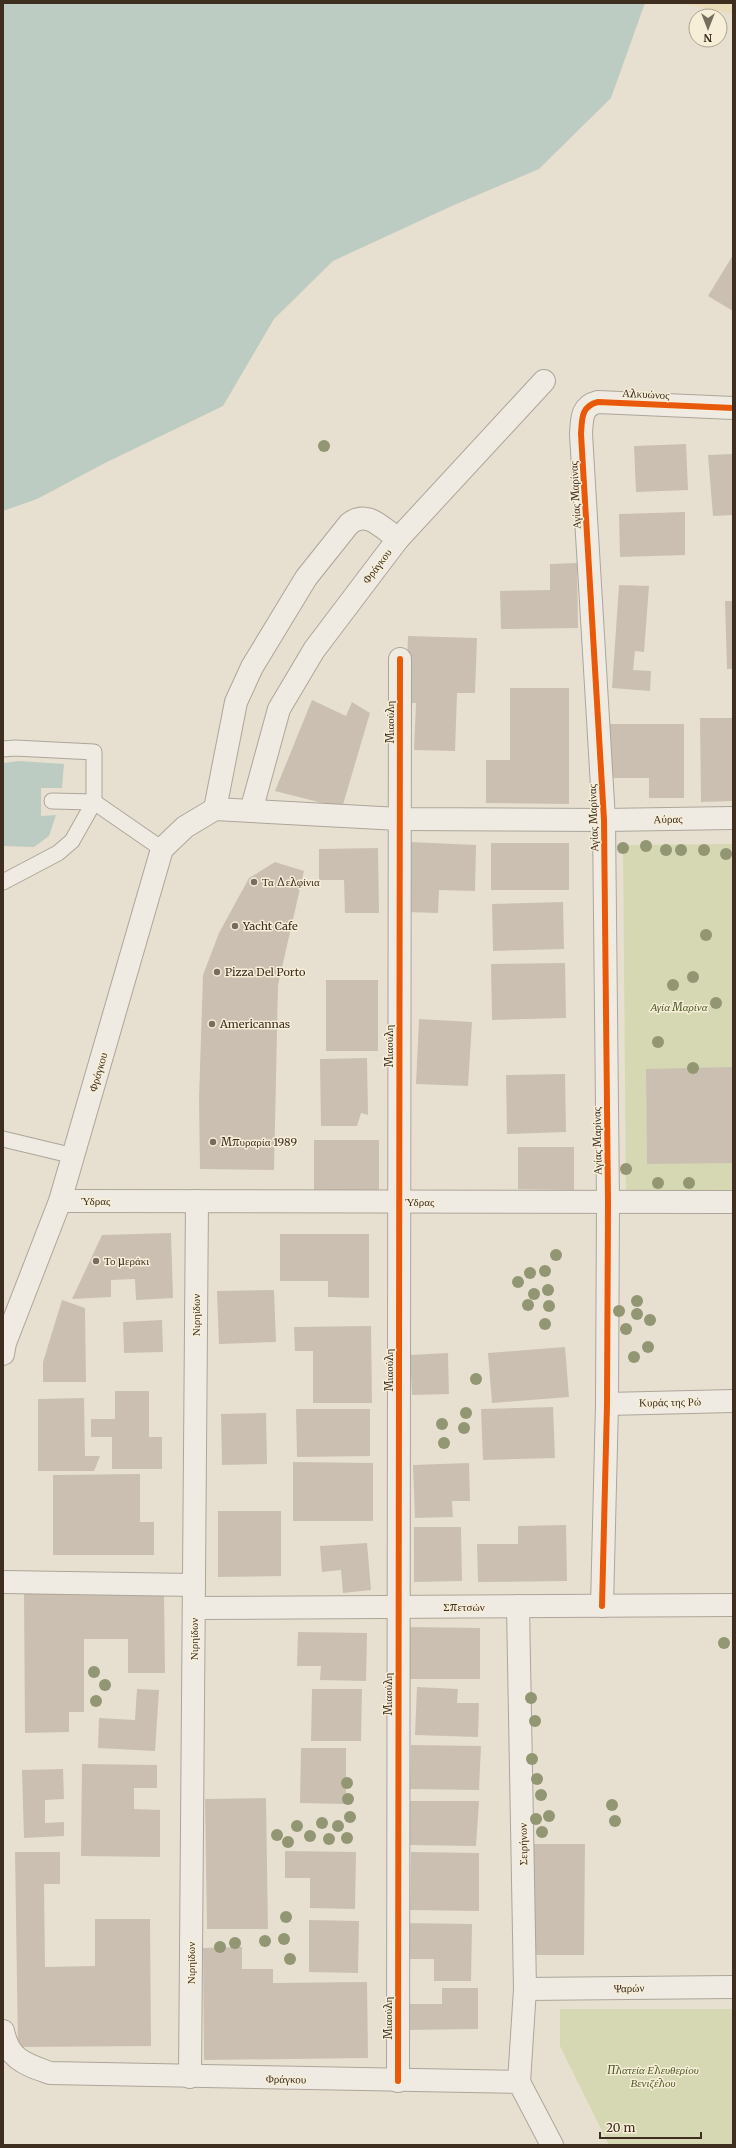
<svg xmlns="http://www.w3.org/2000/svg" width="736" height="2148" viewBox="0 0 736 2148" font-family="Merriweather,serif">
  <style>
    .green { fill: #d6d7b3 }
    .sand { fill: #eadcb9 }
    .water { fill: #bcccc2 }
    .building { fill: #cbbfb2 }
    .lines { fill: none; stroke-linecap: round; stroke-linejoin: round }
    .service-casing { stroke: #ada599; stroke-width: 17 }
    .minor-casing { stroke: #ada599; stroke-width: 24 }
    .service { stroke: #efebe3; stroke-width: 15 }
    .minor { stroke: #efebe3; stroke-width: 22 }
    .cycleway-casing { stroke: #f7eed8; stroke-width: 8 }
    .cycleway { stroke: #e8590c; stroke-width: 6 }
    .tree { fill: #929673 }
    .poi-dot { fill: #786c5e; stroke: #f7eed8; stroke-width: 1.5 }
    .labels { text-anchor: middle; dominant-baseline: central; stroke-width: 3; stroke-linejoin: round; paint-order: stroke }
    .street-label { font-size: 11px; fill: #3d2e20; stroke: #f7eed8 }
    .poi-label { font-size: 11px; fill: #3d2e20; stroke: #f7eed8; text-anchor: start }
    .park-label { font-size: 11px; font-style: italic; fill: #4d5a26; stroke: #f7eed8 }
  </style>
  <rect width="100%" height="100%" fill="#e7e0d1"/>
  <g class="green">
    <path d="M733 844V1199L626 1200 623 845Z"/>
    <path d="M560 2009H733V2145H609L560 2046Z"/>
  </g>
  <path class="sand" d="M679 3H733V14Z"/>
  <g class="water">
    <path d="M3 3H645L611 98 539 169 454 205 333 261 274 319 223 406 105 463 37 499 3 511Z"/>
    <path d="M19 761 64 764 62 788H41V816L56 815 49 836 34 847 3 846V763Z"/>
  </g>
  <g class="building">
    <path d="M733 255V311L708 296Z"/>
    <path d="M686 444 688 490 636 492 634 446Z"/>
    <path d="M733 454V515L713 516 708 455Z"/>
    <path d="M685 512V555L620 557 619 514Z"/>
    <path d="M577 563 578 628 501 629 500 591 550 590V564Z"/>
    <path d="M619 585 649 586 644 652 635 651 633 670 651 671 650 691 612 688Z"/>
    <path d="M725 601H733V669H727Z"/>
    <path d="M408 636 477 638 475 693H457L455 751 414 750 416 703H406Z"/>
    <path d="M510 688H569V804L486 803V760H510Z"/>
    <path d="M312 700 346 716 352 702 370 713 342 808 275 791Z"/>
    <path d="M700 718H733V801L701 802Z"/>
    <path d="M607 724H684V798H649V778H607Z"/>
    <path d="M410 842 476 845 475 891 439 890 438 913 407 912Z"/>
    <rect x="491" y="843" width="78" height="47"/>
    <path d="M378 848 379 913H345L344 880H319V849Z"/>
    <path d="M275 862 304 871 278 985 274 1170 200 1169 199 1099 203 975 219 933 249 878Z"/>
    <path d="M563 902 564 949 493 951 492 904Z"/>
    <path d="M565 963 566 1018 492 1020 491 964Z"/>
    <rect x="326" y="980" width="52" height="71"/>
    <path d="M419 1019 472 1022 468 1086 416 1084Z"/>
    <path d="M367 1058 368 1115 361 1113 357 1126H321L320 1059Z"/>
    <path d="M733 1067V1163L647 1164 646 1069Z"/>
    <path d="M565 1074 566 1132 507 1134 506 1075Z"/>
    <rect x="314" y="1140" width="65" height="52"/>
    <path d="M518 1147H574V1190L518 1189Z"/>
    <path d="M171 1233 173 1298 136 1300 135 1279 111 1280V1297L72 1299 102 1235Z"/>
    <path d="M280 1234H369V1298L328 1297V1281H280Z"/>
    <path d="M274 1290 276 1342 219 1344 217 1291Z"/>
    <path d="M62 1300 85 1308 86 1382H43V1362Z"/>
    <path d="M162 1320 163 1352 124 1353 123 1322Z"/>
    <path d="M371 1326 372 1403H313V1351H295L294 1327Z"/>
    <path d="M565 1347 569 1397 492 1403 488 1353Z"/>
    <path d="M448 1353 449 1394 412 1395 410 1355Z"/>
    <path d="M115 1391H149V1437H162V1469H112V1437H91V1419H115Z"/>
    <path d="M84 1398 85 1456H100L94 1471H38V1399Z"/>
    <path d="M553 1407 555 1458 483 1460 481 1409Z"/>
    <path d="M296 1409H370V1456L297 1457Z"/>
    <path d="M266 1413 267 1464 222 1465 221 1414Z"/>
    <path d="M293 1462 373 1463V1521H293Z"/>
    <path d="M469 1463 470 1501H452L453 1517 415 1518 413 1465Z"/>
    <path d="M140 1474V1522H154V1555H53V1475Z"/>
    <path d="M218 1511H281V1576L218 1577Z"/>
    <path d="M566 1525 567 1581 478 1582 477 1544H518V1526Z"/>
    <path d="M414 1527H461L462 1581 414 1582Z"/>
    <path d="M367 1543 371 1590 343 1593 341 1570 322 1572 320 1546Z"/>
    <path d="M164 1592 165 1673H128V1639H84V1712H69V1732L25 1733 24 1593Z"/>
    <path d="M409 1627 480 1628V1679H409Z"/>
    <path d="M298 1632 367 1633 366 1681 320 1680 321 1666H297Z"/>
    <path d="M417 1687 458 1689 457 1703H479L478 1737 415 1735Z"/>
    <path d="M137 1689 159 1690 155 1751 98 1748 99 1718 135 1720Z"/>
    <path d="M312 1689H362L361 1741H311Z"/>
    <path d="M411 1745 481 1746 479 1790 410 1789Z"/>
    <path d="M301 1748H346V1804L300 1803Z"/>
    <path d="M82 1764 157 1765V1788H134V1809L160 1810V1857L81 1856Z"/>
    <path d="M63 1769 64 1799 45 1800V1823L64 1822V1836L24 1838 22 1770Z"/>
    <path d="M266 1798 268 1929H207L205 1799Z"/>
    <path d="M408 1801H479L476 1846 409 1845Z"/>
    <path d="M534 1844H585L584 1955H533Z"/>
    <path d="M285 1851 356 1852 355 1909 310 1908V1878H285Z"/>
    <path d="M15 1852H60V1884H44L45 1967 95 1966V1919H150L151 2046 18 2047Z"/>
    <path d="M411 1852 479 1853V1911L410 1910Z"/>
    <path d="M309 1920 359 1921 358 1973 309 1972Z"/>
    <path d="M404 1923 472 1924 471 1981H434V1959H403Z"/>
    <path d="M242 1947V1969H273V1983L367 1982 368 2058 204 2060 203 1948Z"/>
    <path d="M442 1988H478V2029L406 2030V2004H442Z"/>
  </g>
  <g class="lines">
    <defs>
      <g id="service">
        <path d="M3 749 15 748 94 752V802L72 841 58 853 3 882"/>
        <path d="M52 801 94 802 162 849"/>
        <path d="M3 1139 74 1156"/>
      </g>
      <g id="minor">
        <path d="M398 539 544 381"/>
        <path d="M215 809 236 702 252 667 306 578 349 524C367 509 382 528 398 539L314 650 279 709 251 811"/>
        <path d="M60 1201 733 1202"/>
        <path d="M3 1354 5 1343 60 1201 162 849 185 827 215 809 399 819 604 820 733 818"/>
        <path d="M607 1404 733 1401"/>
        <path d="M3 1582 194 1585"/>
        <path d="M518 1606 525 1989 519 2082"/>
        <path d="M602 1606 607 1404 608 1202 604 820 581 434C582 419 581 406 598 402L733 408"/>
        <path d="M194 1608 733 1605"/>
        <path d="M525 1989 733 1987"/>
        <path d="M3 2031C9 2060 25 2064 50 2073L519 2082 552 2145"/>
        <path d="M190 2077 197 1201"/>
        <path d="M398 2081 400 659"/>
      </g>
    </defs>
    <use href="#service" class="service-casing"/>
    <use href="#minor" class="minor-casing"/>
    <use href="#service" class="service"/>
    <use href="#minor" class="minor"/>
    <defs>
      <g id="cycleway">
        <path d="M602 1606 607 1404 608 1202 604 820 581 434C582 419 581 406 598 402L733 408"/>
        <path d="M398 2081 400 659"/>
      </g>
    </defs>
    <use href="#cycleway" class="cycleway-casing"/>
    <use href="#cycleway" class="cycleway"/>
  </g>
  <g class="tree">
    <circle cx="324" cy="446" r="6"/>
    <circle cx="646" cy="846" r="6"/>
    <circle cx="623" cy="848" r="6"/>
    <circle cx="666" cy="850" r="6"/>
    <circle cx="681" cy="850" r="6"/>
    <circle cx="704" cy="850" r="6"/>
    <circle cx="726" cy="854" r="6"/>
    <circle cx="706" cy="935" r="6"/>
    <circle cx="693" cy="977" r="6"/>
    <circle cx="673" cy="985" r="6"/>
    <circle cx="716" cy="1003" r="6"/>
    <circle cx="658" cy="1042" r="6"/>
    <circle cx="693" cy="1068" r="6"/>
    <circle cx="626" cy="1169" r="6"/>
    <circle cx="658" cy="1183" r="6"/>
    <circle cx="689" cy="1183" r="6"/>
    <circle cx="556" cy="1255" r="6"/>
    <circle cx="545" cy="1271" r="6"/>
    <circle cx="530" cy="1273" r="6"/>
    <circle cx="518" cy="1282" r="6"/>
    <circle cx="548" cy="1290" r="6"/>
    <circle cx="534" cy="1294" r="6"/>
    <circle cx="637" cy="1301" r="6"/>
    <circle cx="528" cy="1305" r="6"/>
    <circle cx="549" cy="1306" r="6"/>
    <circle cx="619" cy="1311" r="6"/>
    <circle cx="637" cy="1314" r="6"/>
    <circle cx="650" cy="1320" r="6"/>
    <circle cx="545" cy="1324" r="6"/>
    <circle cx="626" cy="1329" r="6"/>
    <circle cx="648" cy="1347" r="6"/>
    <circle cx="634" cy="1357" r="6"/>
    <circle cx="476" cy="1379" r="6"/>
    <circle cx="466" cy="1413" r="6"/>
    <circle cx="442" cy="1424" r="6"/>
    <circle cx="464" cy="1428" r="6"/>
    <circle cx="444" cy="1443" r="6"/>
    <circle cx="724" cy="1643" r="6"/>
    <circle cx="94" cy="1672" r="6"/>
    <circle cx="105" cy="1685" r="6"/>
    <circle cx="531" cy="1698" r="6"/>
    <circle cx="96" cy="1701" r="6"/>
    <circle cx="535" cy="1721" r="6"/>
    <circle cx="532" cy="1759" r="6"/>
    <circle cx="537" cy="1779" r="6"/>
    <circle cx="347" cy="1783" r="6"/>
    <circle cx="541" cy="1795" r="6"/>
    <circle cx="348" cy="1799" r="6"/>
    <circle cx="612" cy="1805" r="6"/>
    <circle cx="549" cy="1816" r="6"/>
    <circle cx="350" cy="1817" r="6"/>
    <circle cx="536" cy="1819" r="6"/>
    <circle cx="615" cy="1821" r="6"/>
    <circle cx="322" cy="1823" r="6"/>
    <circle cx="297" cy="1826" r="6"/>
    <circle cx="338" cy="1826" r="6"/>
    <circle cx="542" cy="1832" r="6"/>
    <circle cx="277" cy="1835" r="6"/>
    <circle cx="310" cy="1836" r="6"/>
    <circle cx="347" cy="1838" r="6"/>
    <circle cx="329" cy="1839" r="6"/>
    <circle cx="288" cy="1842" r="6"/>
    <circle cx="286" cy="1917" r="6"/>
    <circle cx="284" cy="1939" r="6"/>
    <circle cx="265" cy="1941" r="6"/>
    <circle cx="235" cy="1943" r="6"/>
    <circle cx="220" cy="1947" r="6"/>
    <circle cx="290" cy="1959" r="6"/>
  </g>
  <g class="poi-dot">
    <circle cx="254" cy="882" r="4"/>
    <circle cx="235" cy="926" r="4"/>
    <circle cx="217" cy="972" r="4"/>
    <circle cx="212" cy="1024" r="4"/>
    <circle cx="213" cy="1142" r="4"/>
    <circle cx="96" cy="1261" r="4"/>
  </g>
  <g class="labels">
    <g class="street-label">
      <text transform="translate(646 394) rotate(3)">Αλκυώνος</text>
      <text transform="translate(575 495) rotate(-93)">Αγίας Μαρίνας</text>
      <text transform="translate(377 566) rotate(-53)">Φράγκου</text>
      <text transform="translate(390 722) rotate(-90)">Μιαούλη</text>
      <text transform="translate(593 818) rotate(-92)">Αγίας Μαρίνας</text>
      <text transform="translate(668 819) rotate(-1)">Αύρας</text>
      <text transform="translate(389 1046) rotate(-90)">Μιαούλη</text>
      <text transform="translate(98 1072) rotate(-74)">Φράγκου</text>
      <text transform="translate(597 1141) rotate(-91)">Αγίας Μαρίνας</text>
      <text x="96" y="1201">Ύδρας</text>
      <text x="420" y="1202">Ύδρας</text>
      <text transform="translate(196 1315) rotate(-90)">Νιρηίδων</text>
      <text transform="translate(389 1370) rotate(-90)">Μιαούλη</text>
      <text transform="translate(670 1402) rotate(-1)">Κυράς της Ρώ</text>
      <text x="464" y="1607">Σπετσών</text>
      <text transform="translate(194 1639) rotate(-90)">Νιρηίδων</text>
      <text transform="translate(388 1694) rotate(-90)">Μιαούλη</text>
      <text transform="translate(523 1844) rotate(-91)">Σειρήνων</text>
      <text transform="translate(191 1963) rotate(-90)">Νιρηίδων</text>
      <text transform="translate(629 1988) rotate(-1)">Ψαρών</text>
      <text transform="translate(388 2018) rotate(-90)">Μιαούλη</text>
      <text transform="translate(286 2079) rotate(1)">Φράγκου</text>
    </g>
    <g class="poi-label">
      <text x="262" y="882">Τα Δελφίνια</text>
      <text x="243" y="926">Yacht Cafe</text>
      <text x="225" y="972">Pizza Del Porto</text>
      <text x="220" y="1024">Americannas</text>
      <text x="221" y="1142">Μπυραρία 1989</text>
      <text x="104" y="1261">Το μεράκι</text>
    </g>
    <g class="park-label">
      <text x="679" y="1007">Αγία Μαρίνα</text>
      <text x="653" y="2070">Πλατεία Ελευθερίου<tspan x="653" dy="13">Βενιζέλου</tspan></text>
    </g>
  </g>
  <rect width="736" height="2148" fill="none" stroke="#3d2e20" stroke-width="8"/>
  <g transform="translate(708 28) rotate(180)"><circle r="19" fill="#f7eed8" stroke="#ada18e"/>
  <path d="M0-3L7 15L0 10L-7 15Z" fill="#786c5e"/>
  <text y="-6" font-size="11" font-weight="bold" text-anchor="middle" fill="#3d2e20">N</text>
  </g>
  <path d="M600 2132v6h101v-6" fill="none" stroke="#3d2e20" stroke-width="2"/>
  <text x="606" y="2132" font-size="12" fill="#3d2e20" stroke="#f7eed8" stroke-width="3" paint-order="stroke">20 m</text>
</svg>
